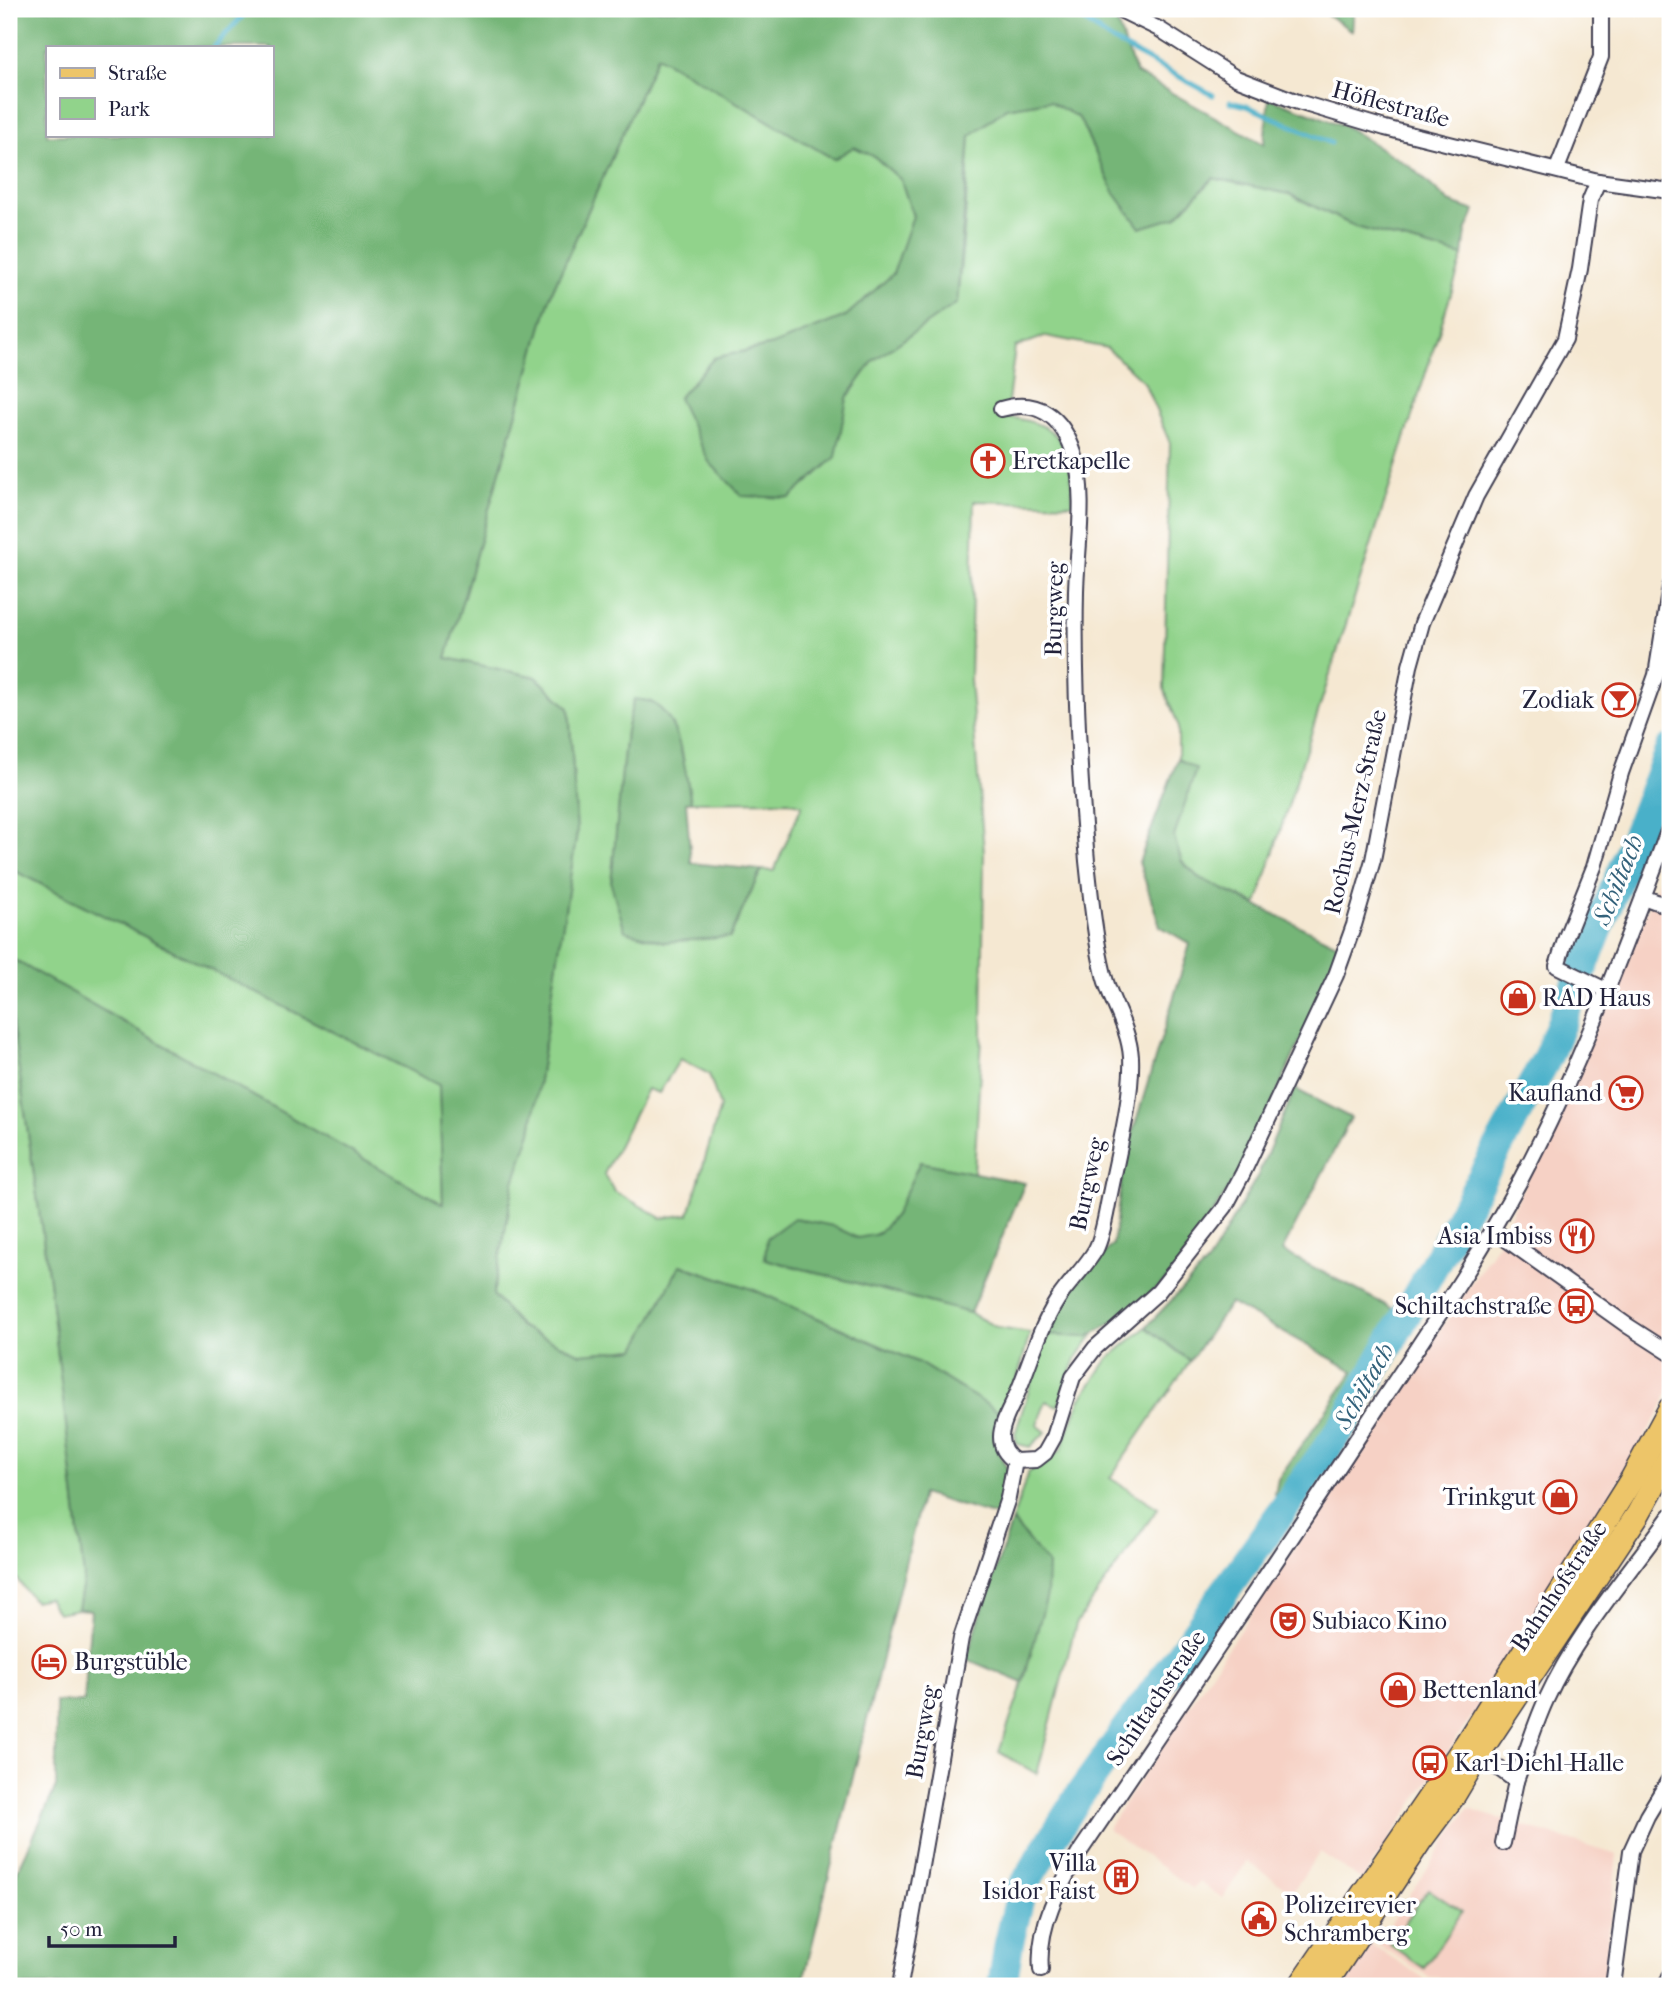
<svg xmlns="http://www.w3.org/2000/svg" width="1679" height="1995" viewBox="0 0 1679 1995" font-family="'IM FELL French Canon',serif">
  <style>
    .built { fill: #f6d1c5 }
    .green { fill: #91d38b; stroke: #5a7a63; stroke-width: 2; fill-rule: evenodd }
    .forest { fill: #74b577; stroke: #4b6c59; stroke-width: 2; fill-rule: evenodd }
    .lines { fill: none; stroke-linecap: round; stroke-linejoin: round }
    .stream { stroke: #4ab0c9; stroke-width: 5 }
    .river { stroke: #4ab0c9; stroke-width: 30 }
    .minor-casing { stroke: #424052; stroke-width: 18 }
    .primary-casing { stroke: #424052; stroke-width: 26 }
    .minor { stroke: #fff; stroke-width: 14 }
    .primary { stroke: #edc569; stroke-width: 23 }
    .labels { text-anchor: middle; dominant-baseline: central; stroke-width: 7; stroke-linejoin: round; paint-order: stroke }
    .street-label { font-size: 24px; fill: #22223b; stroke: #fff }
    .poi-label { font-size: 24px; fill: #22223b; stroke: #fff; text-anchor: start }
    .water-label { font-size: 26px; font-style: italic; fill: #34627b; stroke: #fff }
  </style>
  <rect width="100%" height="100%" fill="#fff"/>
  <filter id="ink" filterUnits="userSpaceOnUse"><feTurbulence type="fractalNoise" baseFrequency=".0143" numOctaves="2"/><feDisplacementMap in="SourceGraphic" scale="14" xChannelSelector="R" yChannelSelector="G"/><feConvolveMatrix kernelMatrix="1 2 1 2 8 2 1 2 1" color-interpolation-filters="sRGB"/></filter>
  <filter id="wash" filterUnits="userSpaceOnUse"><feTurbulence type="fractalNoise" baseFrequency=".00686" numOctaves="4" result="noise"/><feDisplacementMap in="SourceGraphic" scale="28" xChannelSelector="R" yChannelSelector="G"/><feGaussianBlur stdDeviation="1.57" result="paint"/><feColorMatrix in="noise" values="0 0 0 0 0 0 0 0 0 0 0 0 0 0 0 0 0 1.4 0 .05"/><feComposite in="paint" operator="in"/></filter>
  <g filter="url(#wash)">
    <rect width="100%" height="100%" fill="#f5e8d2"/>
    <g class="built">
      <path d="M1670 852V1385L1662 1408 1527 1634 1362 1880 1320 1852 1292 1892 1247 1861 1223 1898 1199 1882 1193 1889 1107 1829 1497 1245 1633 947Z"/>
      <path d="M1468 1809 1617 1855 1603 1986H1479L1459 1979 1429 1977 1377 1944Z"/>
      <path d="M1371 1944 1424 1978 1419 1986H1345Z"/>
    </g>
    <g class="green">
      <path d="M657 56 834 159 854 146 875 157 901 180 913 217 893 274 846 316 773 345 714 358 790 498 835 457 847 398 874 360 957 303 965 221 970 136 1006 108 1049 101 1079 118 1114 192 1176 217 1213 178 1289 194 1356 227 1463 256 1257 904C1229 891 1171 875 1174 836 1176 821 1190 786 1196 769L1178 759V725L1164 688 1170 443 1144 382 1107 348 1046 336 1015 347 1006 417C1066 424 1071 448 1073 504L974 501 970 680 984 852 982 1037 974 1173 920 1162C909 1186 892 1242 858 1238 850 1237 840 1230 833 1226L765 1259 970 1313 998 1328 1030 1333 1016 1383 999 1412 919 1363 752 1289 681 1265 636 1349 581 1354 521 1327 493 1295 514 1182 531 1132 577 832 569 708 536 677 446 658 551 294ZM634 700 682 752 691 802 788 801 802 805 774 871 761 870 730 937 611 884 626 731ZM680 1059 709 1074 720 1107 689 1214 662 1218 614 1191 604 1174 647 1089 659 1093Z"/>
      <path d="M9 868 439 1085 443 1204 9 957Z"/>
      <path d="M9 1000 49 1280 84 1577 78 1609 57 1613 48 1598 34 1601 10 1570 9 1561Z"/>
      <path d="M1146 1327 1190 1361 1110 1478 1158 1508 1076 1624 1037 1774 999 1752 1023 1683 1031 1543 1012 1521 1028 1473 1061 1450 1080 1400 1107 1360Z"/>
      <path d="M1096 1331 1076 1359 1058 1406 1046 1401 1037 1425 1046 1432 1030 1447 1017 1444 1015 1434 1046 1335 1087 1337Z"/>
      <path d="M1428 1889 1462 1912 1424 1968 1390 1945Z"/>
    </g>
    <g class="forest">
      <path d="M9 9H1100L1114 15 1136 73 1264 144 1269 98 1345 126 1412 168 1449 202 1475 211 1466 231 1463 256 1356 227 1289 194 1213 178 1176 217 1140 228 1114 192 1079 118 1049 101 1006 108 970 136 957 303 874 360 847 398 836 457 790 498 742 496 709 462 678 398 714 358 773 345 846 316 893 274 913 216 901 180 875 157 854 147 834 159 657 56 551 294 446 658 536 677 569 708 577 832 531 1132 514 1182 493 1295 521 1327 581 1354 636 1349 680 1265 752 1289 919 1363 999 1412C994 1438 994 1447 1008 1470L996 1516 922 1494 802 1986H9V1919L11 1917 16 1874 56 1787V1702H84L91 1610 78 1609 84 1577 49 1280 9 1000V957L443 1204 439 1085 9 868ZM47 47H271V135H47Z"/>
      <path d="M1319 9H1354L1352 31Z"/>
      <path d="M634 699C639 700 646 700 651 702 681 717 685 772 691 802H686L691 863 761 870 730 937 665 942 625 931 611 884 626 731Z"/>
      <path d="M1178 759 1196 769 1174 837 1182 862 1199 878 1343 947 1243 1167 1172 1275 1122 1317 1087 1337 1046 1335 1069 1288 1113 1244 1124 1161 1190 944 1160 926 1139 862Z"/>
      <path d="M1295 1089 1351 1118 1282 1251 1401 1313 1335 1424 1281 1499 1275 1494 1278 1479 1354 1371 1230 1303 1190 1361 1146 1327 1208 1262 1258 1175Z"/>
      <path d="M920 1162 1025 1183 970 1313 765 1259 767 1238 794 1218 833 1226 858 1238 878 1234 895 1215Z"/>
      <path d="M1012 1521 1048 1564 1047 1595 1023 1683 966 1659Z"/>
    </g>
    <g class="lines">
      <g class="stream">
        <path d="M1069 9 1109 39 1213 95"/>
        <path d="M214 47 249 9"/>
        <path d="M1230 102 1247 106 1331 143"/>
      </g>
      <path class="river" d="M1002 1986 1009 1943 1022 1888 1078 1797 1343 1426 1428 1276 1548 1056 1670 749"/>
    </g>
  </g>
  <g filter="url(#ink)">
    <g class="lines">
      <defs>
        <g id="minor">
          <path d="M1118 9 1159 29 1236 78 1298 102 1385 128 1598 181 1670 191"/>
          <path d="M1557 169 1601 57V9"/>
          <path d="M1001 409C1039 398 1062 417 1074 453 1087 493 1077 549 1076 591 1074 681 1079 771 1087 861 1091 899 1095 938 1104 975 1111 1003 1129 1027 1131 1057 1133 1098 1117 1157 1109 1199 1106 1214 1103 1235 1096 1249 1086 1267 1069 1282 1058 1299 1039 1329 1030 1363 1017 1394 1011 1408 1001 1423 1001 1437 1001 1448 1006 1455 1015 1461"/>
          <path d="M1643 897 1670 907"/>
          <path d="M1608 991 1557 966 1566 937 1594 867 1621 773 1656 675 1670 586"/>
          <path d="M1493 1230 1628 1326 1670 1353"/>
          <path d="M1015 1461 1036 1460 1045 1453 1054 1437 1073 1377 1095 1348 1158 1292 1225 1207 1243 1173 1336 975 1354 925 1373 860 1410 666 1422 623 1476 496 1565 339 1580 269 1590 200 1598 181"/>
          <path d="M1475 1751 1516 1781 1503 1843"/>
          <path d="M1516 1781C1526 1754 1534 1726 1546 1700 1577 1632 1627 1576 1670 1516"/>
          <path d="M1041 1970C1037 1926 1059 1887 1081 1850 1178 1707 1275 1564 1370 1419 1422 1340 1477 1261 1522 1177 1581 1065 1625 945 1670 826"/>
          <path d="M900 1986 961 1638 1008 1498 1015 1461"/>
          <path d="M1613 1986 1631 1851 1647 1816 1670 1778"/>
          <path d="M1666 1986 1670 1976"/>
        </g>
        <g id="primary">
          <path d="M1300 1986 1466 1744 1632 1479 1670 1409"/>
          <path d="M1324 1986 1420 1841 1452 1798 1479 1753 1638 1514 1670 1456"/>
        </g>
      </defs>
      <use href="#minor" class="minor-casing"/>
      <use href="#primary" class="primary-casing"/>
      <use href="#minor" class="minor"/>
      <use href="#primary" class="primary"/>
    </g>
  </g>
  <defs>
    <symbol id="church-ring" viewBox="-11 -11 22 22"><circle r="9.5" fill="#fff" stroke="#c8321e" stroke-width="1.5"/><path d="M-1.2-6h2.4v3.5h3.3v2.4h-3.3V6h-2.4V-.1h-3.3v-2.4h3.3Z" fill="#c8321e"/></symbol>
    <symbol id="bar-ring" viewBox="-11 -11 22 22"><circle r="9.5" fill="#fff" stroke="#c8321e" stroke-width="1.5"/><path d="M-6-5H6L.8 .8V4.5H3.5V6h-7V4.5H-.8V.8Z" fill="#c8321e"/></symbol>
    <symbol id="shop-ring" viewBox="-11 -11 22 22"><circle r="9.5" fill="#fff" stroke="#c8321e" stroke-width="1.5"/><path d="M-5-2.5h2.3a2.7 3.5 0 0 1 5.4 0H5L5.5 6h-11ZM-1.5-2.5h3a1.5 2.3 0 0 0-3 0Z" fill="#c8321e"/></symbol>
    <symbol id="supermarket-ring" viewBox="-11 -11 22 22"><circle r="9.5" fill="#fff" stroke="#c8321e" stroke-width="1.5"/><path d="M-6-5.5h2.5l.6 2H6L4.5 2H-2.5L-4.4-4H-6ZM-1.5 3.2a1.3 1.3 0 1 0 .1 0ZM3 3.2a1.3 1.3 0 1 0 .1 0Z" fill="#c8321e"/></symbol>
    <symbol id="restaurant-ring" viewBox="-11 -11 22 22"><circle r="9.5" fill="#fff" stroke="#c8321e" stroke-width="1.5"/><path d="M-5-6h1v4h1v-4h1v4h1v-4h1v5L-1.5 .5V6h-2V.5L-5-1ZM5-6V6H3V1.5H1.5Q1.5-4 5-6Z" fill="#c8321e"/></symbol>
    <symbol id="bus-ring" viewBox="-11 -11 22 22"><circle r="9.5" fill="#fff" stroke="#c8321e" stroke-width="1.5"/><path d="M-5-6H5V4H4V6H2V4H-2V6H-4V4H-5ZM-3.5-4V0h7V-4ZM-3.5 1.2v1.5H-2V1.2ZM2 1.2v1.5H3.5V1.2Z" fill="#c8321e"/></symbol>
    <symbol id="theatre-ring" viewBox="-11 -11 22 22"><circle r="9.5" fill="#fff" stroke="#c8321e" stroke-width="1.5"/><path d="M-5-5.5Q0-4 5-5.5V0Q5 5 0 6Q-5 5-5 0ZM-3.3-2.5H-1v1.5H-3.3ZM1-2.5H3.3v1.5H1ZM-2.8 1Q0 5.5 2.8 1Z" fill="#c8321e"/></symbol>
    <symbol id="hotel-ring" viewBox="-11 -11 22 22"><circle r="9.5" fill="#fff" stroke="#c8321e" stroke-width="1.5"/><path d="M-6-4.5h1.5V1H6V5H4.5V3h-9V5H-6ZM-4 0a1.8 1.8 0 1 1 3.6 0ZM.5 0V-2.5h3Q6-2.5 6 0Z" fill="#c8321e"/></symbol>
    <symbol id="building-ring" viewBox="-11 -11 22 22"><circle r="9.5" fill="#fff" stroke="#c8321e" stroke-width="1.5"/><path d="M-4-6H4V6H1V3H-1V6H-4ZM-2.5-4.3h1.7v1.8h-1.7ZM.8-4.3h1.7v1.8H.8ZM-2.5-1h1.7V.8h-1.7ZM.8-1h1.7V.8H.8Z" fill="#c8321e"/></symbol>
    <symbol id="civic-ring" viewBox="-11 -11 22 22"><circle r="9.5" fill="#fff" stroke="#c8321e" stroke-width="1.5"/><path d="M-.6-6.5H3V-4.5H.6V-3L4-1V1h2V6H-6V1h2V-1L-.6-3ZM-1.2 2.5V6h2.4V2.5Z" fill="#c8321e"/></symbol>
  </defs>
  <g fill-rule="evenodd">
    <use href="#church-ring" x="969" y="442" width="38" height="38"/>
    <use href="#bar-ring" x="1600" y="681" width="38" height="38"/>
    <use href="#shop-ring" x="1499" y="979" width="38" height="38"/>
    <use href="#supermarket-ring" x="1607" y="1074" width="38" height="38"/>
    <use href="#restaurant-ring" x="1558" y="1217" width="38" height="38"/>
    <use href="#bus-ring" x="1557" y="1287" width="38" height="38"/>
    <use href="#shop-ring" x="1541" y="1478" width="38" height="38"/>
    <use href="#theatre-ring" x="1269" y="1602" width="38" height="38"/>
    <use href="#hotel-ring" x="30" y="1643" width="38" height="38"/>
    <use href="#shop-ring" x="1379" y="1671" width="38" height="38"/>
    <use href="#bus-ring" x="1411" y="1744" width="38" height="38"/>
    <use href="#building-ring" x="1102" y="1858" width="38" height="38"/>
    <use href="#civic-ring" x="1240" y="1900" width="38" height="38"/>
  </g>
  <g class="labels">
    <g class="street-label">
      <text transform="translate(1391 104) rotate(15)">Höflestraße</text>
      <text transform="translate(1054 609) rotate(-89)">Burgweg</text>
      <text transform="translate(1355 812) rotate(-77)">Rochus-Merz-Straße</text>
      <text transform="translate(1087 1184) rotate(-78)">Burgweg</text>
      <text transform="translate(1559 1586) rotate(-56)">Bahnhofstraße</text>
      <text transform="translate(1156 1698) rotate(-56)">Schiltachstraße</text>
      <text transform="translate(922 1732) rotate(-80)">Burgweg</text>
    </g>
    <g class="poi-label">
      <text x="1012" y="461">Eretkapelle</text>
      <text x="1594" y="700" text-anchor="end">Zodiak</text>
      <text x="1542" y="998">RAD Haus</text>
      <text x="1602" y="1093" text-anchor="end">Kaufland</text>
      <text x="1552" y="1236" text-anchor="end">Asia Imbiss</text>
      <text x="1552" y="1306" text-anchor="end">Schiltachstraße</text>
      <text x="1536" y="1497" text-anchor="end">Trinkgut</text>
      <text x="1312" y="1621">Subiaco Kino</text>
      <text x="74" y="1662">Burgstüble</text>
      <text x="1422" y="1690">Bettenland</text>
      <text x="1454" y="1763">Karl-Diehl-Halle</text>
      <text x="1096" y="1863" text-anchor="end">Villa<tspan x="1096" dy="28">Isidor Faist</tspan></text>
      <text x="1284" y="1905">Polizeirevier<tspan x="1284" dy="28">Schramberg</tspan></text>
    </g>
    <g class="water-label">
      <text transform="translate(1618 880) rotate(-68)">Schiltach</text>
      <text transform="translate(1364 1386) rotate(-60)">Schiltach</text>
    </g>
  </g>
  <rect width="1679" height="1995" fill="none" stroke="#fff" stroke-width="35"/>
  <rect x="46" y="46" width="228" height="91" fill="#ffffff" stroke="#a7a7b1" stroke-width="2"/>
  <rect x="60" y="68" width="35" height="10" fill="#edc569" stroke="#a7a7b1" stroke-width="2"/>
  <text x="108" y="80" font-size="21" fill="#22223b">Straße</text>
  <rect x="60" y="98" width="35" height="21" fill="#91d38b" stroke="#a7a7b1" stroke-width="2"/>
  <text x="108" y="116" font-size="21" fill="#22223b">Park</text>
  <path d="M49 1936v10h126v-10" fill="none" stroke="#22223b" stroke-width="3.5"/>
  <text x="60" y="1936" font-size="21" fill="#22223b" stroke="#ffffff" stroke-width="5" paint-order="stroke">50 m</text>
</svg>
